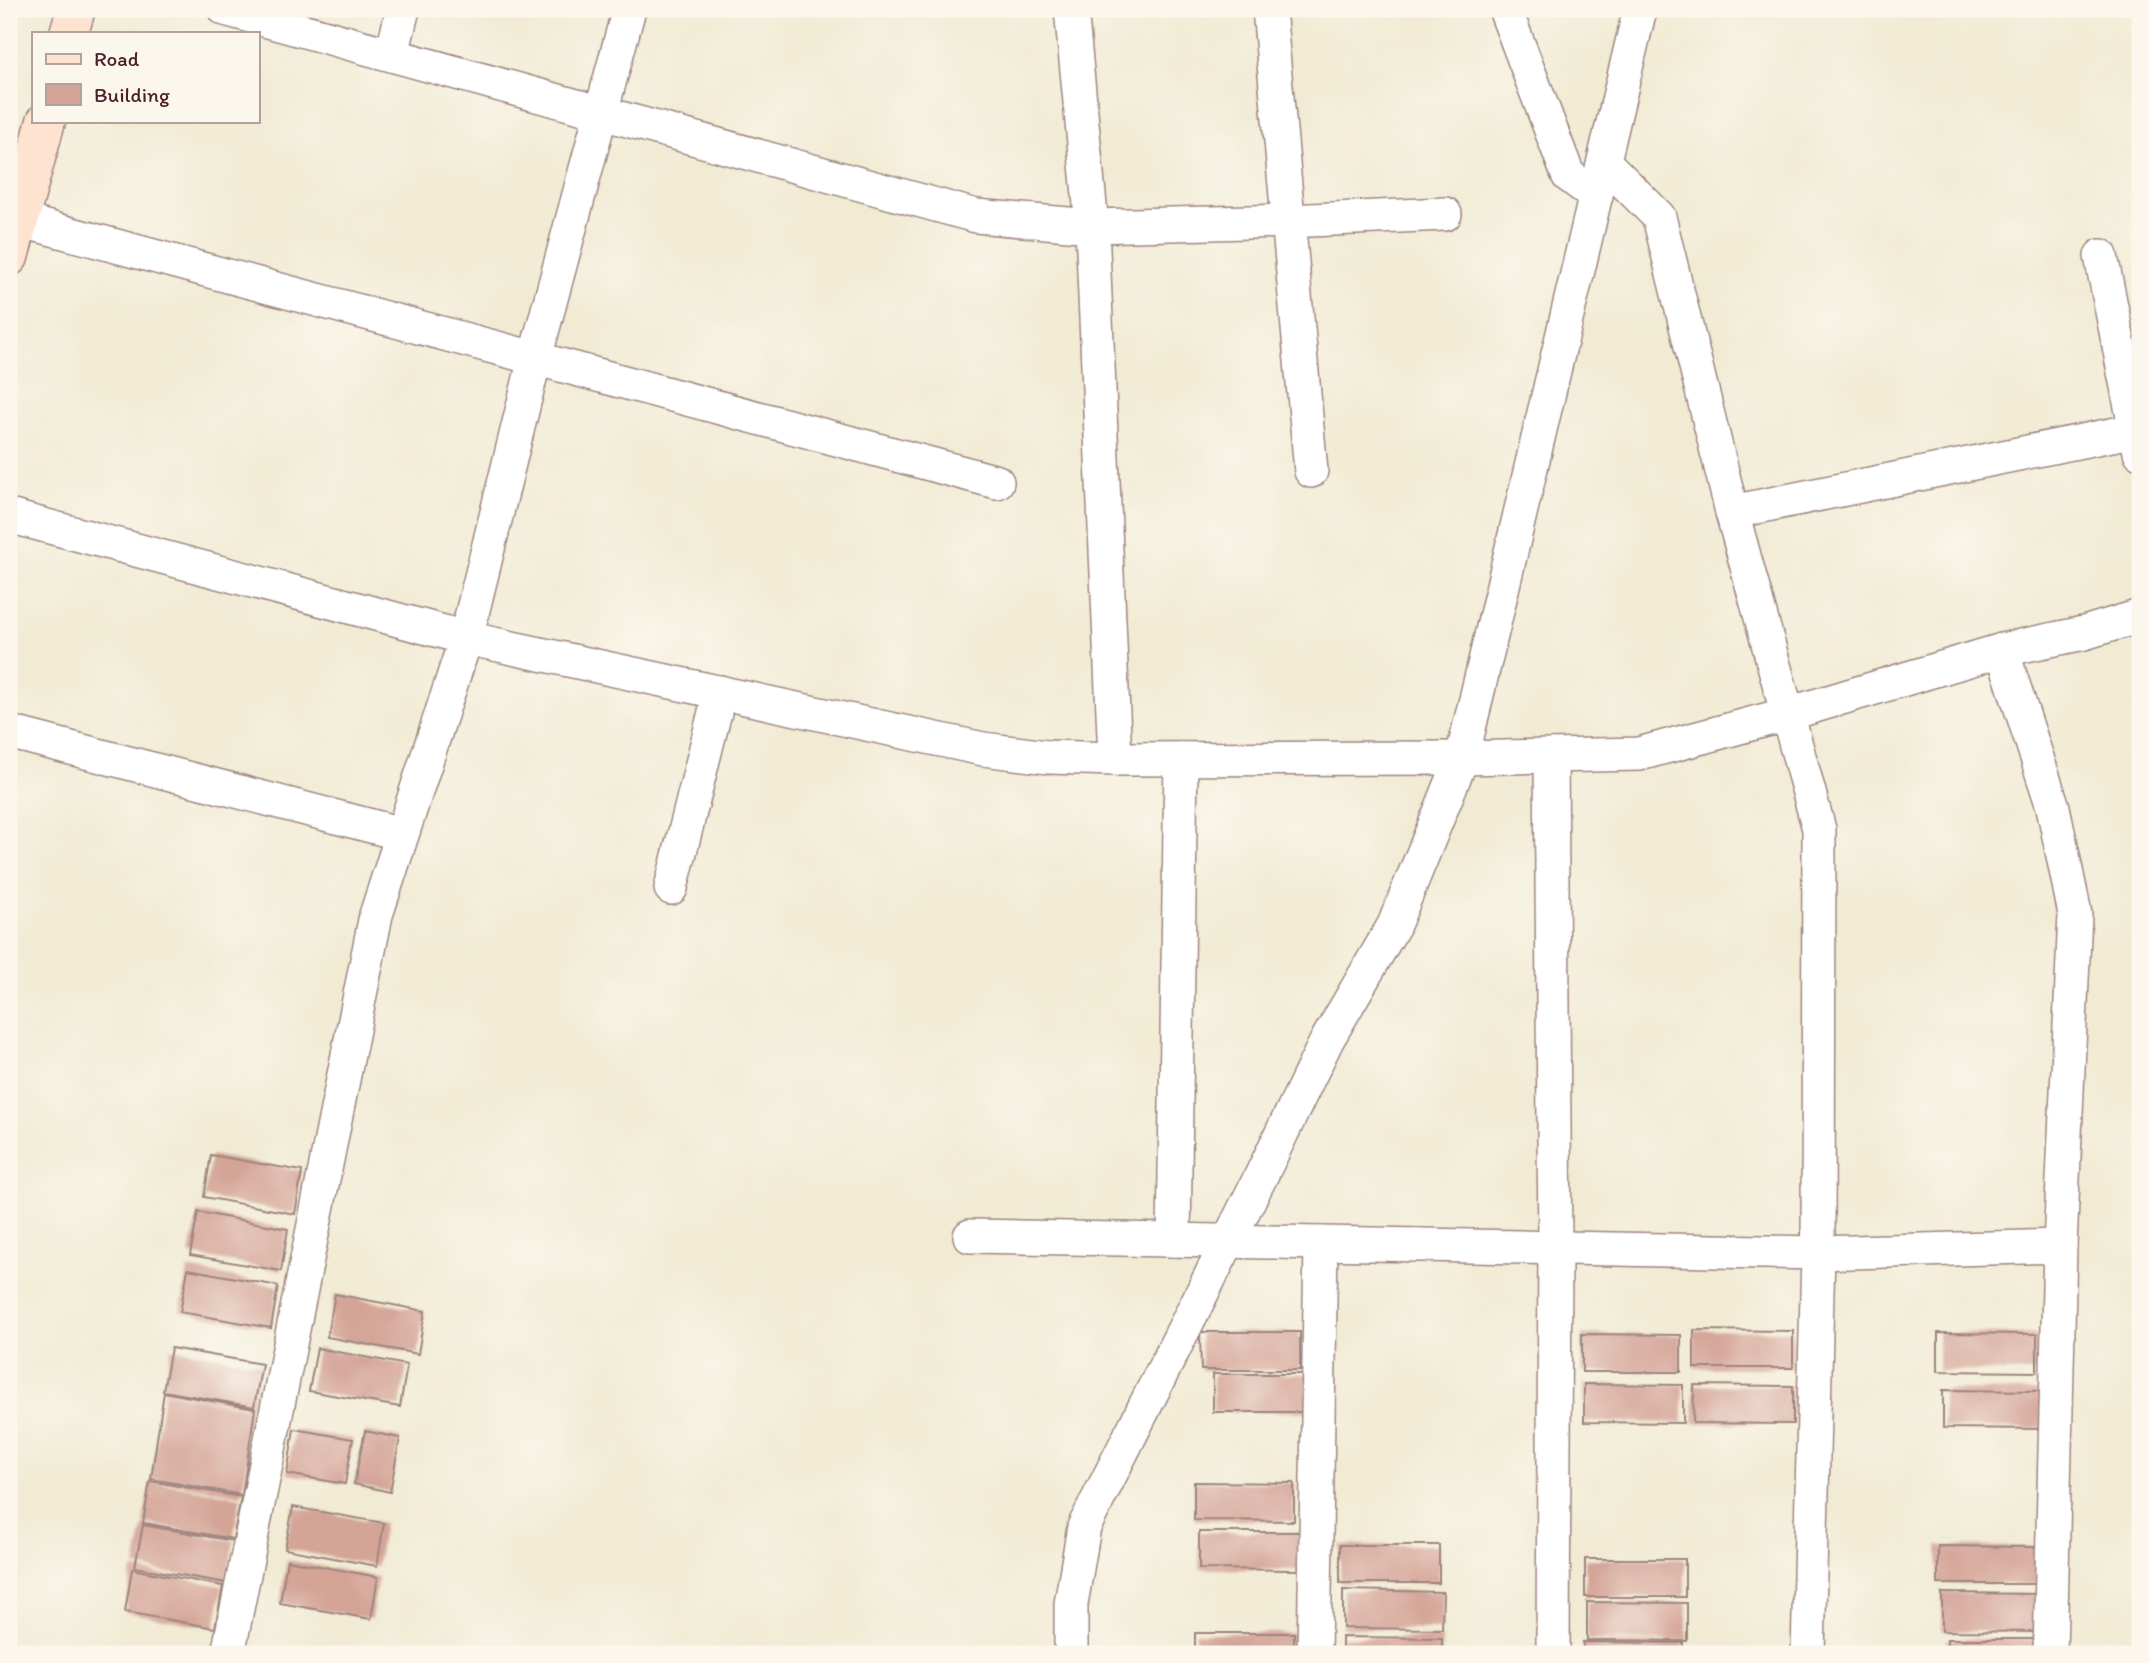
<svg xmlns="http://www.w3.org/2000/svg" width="2149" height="1663" viewBox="0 0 2149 1663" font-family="Itim,sans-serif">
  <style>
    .building { fill: #d4a497 }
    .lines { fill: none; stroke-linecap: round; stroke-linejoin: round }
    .street-casing { stroke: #9e8580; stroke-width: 36 }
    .secondary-casing { stroke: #9e8580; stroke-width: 41 }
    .street { stroke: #fff; stroke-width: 33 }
    .secondary { stroke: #fee3d1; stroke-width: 38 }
  </style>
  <rect width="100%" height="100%" fill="#fbf7ec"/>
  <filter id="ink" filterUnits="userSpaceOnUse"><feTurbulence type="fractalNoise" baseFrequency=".0143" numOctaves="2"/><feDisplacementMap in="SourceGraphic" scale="14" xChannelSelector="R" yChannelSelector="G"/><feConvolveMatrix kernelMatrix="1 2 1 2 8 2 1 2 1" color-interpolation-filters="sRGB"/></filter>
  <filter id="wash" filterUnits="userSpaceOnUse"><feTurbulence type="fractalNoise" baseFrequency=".00686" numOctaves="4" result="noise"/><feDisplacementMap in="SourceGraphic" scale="28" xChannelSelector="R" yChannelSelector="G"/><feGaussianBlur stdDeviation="1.57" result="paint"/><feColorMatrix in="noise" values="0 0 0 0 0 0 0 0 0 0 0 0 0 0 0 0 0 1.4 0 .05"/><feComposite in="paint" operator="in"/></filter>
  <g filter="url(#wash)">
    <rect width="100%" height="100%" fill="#f1ebd4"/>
    <g id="blocks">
      <g class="building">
        <path d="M211 1155 302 1171 295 1214 204 1197Z"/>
        <path d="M198 1212 288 1229 281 1271 190 1255Z"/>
        <path d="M188 1269 278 1286 271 1328 180 1312Z"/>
        <path d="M335 1294 425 1311 418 1354 327 1337Z"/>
        <path d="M1694 1330 1793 1331V1368H1694Z"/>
        <path d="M1200 1332H1300V1370H1201Z"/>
        <path d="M1938 1333 2037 1334V1372L1938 1371Z"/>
        <path d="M1582 1334 1681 1335V1372H1582Z"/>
        <path d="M171 1348 262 1364 254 1407 163 1391Z"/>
        <path d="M317 1348 407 1365 400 1407 309 1391Z"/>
        <rect x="1213" y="1374" width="100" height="38"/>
        <path d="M1584 1384 1683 1385V1423L1584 1422Z"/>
        <path d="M1694 1385 1793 1386V1424L1693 1423Z"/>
        <path d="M1943 1390 2043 1391V1429L1943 1428Z"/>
        <path d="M164 1392 255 1409 242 1495 151 1479Z"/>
        <path d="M294 1429 353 1439 345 1484 287 1474Z"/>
        <path d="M365 1431 400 1438 390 1492 354 1484Z"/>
        <path d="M150 1481 241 1497 233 1539 143 1523Z"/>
        <path d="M1194 1482 1294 1483V1521L1194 1520Z"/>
        <path d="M293 1507 384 1523 377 1566 285 1549Z"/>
        <path d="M143 1525 234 1541 226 1583 135 1567Z"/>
        <path d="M1199 1532H1299V1570L1199 1569Z"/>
        <rect x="1340" y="1545" width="99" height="38"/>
        <path d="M1938 1546 2037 1547V1584H1938Z"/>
        <rect x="1585" y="1559" width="100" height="38"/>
        <path d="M287 1560 378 1577 371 1619 280 1603Z"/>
        <path d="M132 1569 223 1586 215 1628 125 1612Z"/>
        <path d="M1343 1590 1443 1592 1442 1629 1343 1628Z"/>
        <path d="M1942 1593 2042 1594 2041 1632 1942 1631Z"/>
        <path d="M1587 1602 1687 1603V1641L1587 1640Z"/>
        <rect x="1195" y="1633" width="99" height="21"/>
        <path d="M1342 1637 1442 1638V1654H1342Z"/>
        <rect x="1947" y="1639" width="100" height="15"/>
        <path d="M1583 1642 1683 1643V1654H1583Z"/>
      </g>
    </g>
  </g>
  <g filter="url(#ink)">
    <use href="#blocks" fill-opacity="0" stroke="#9e8580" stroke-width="2"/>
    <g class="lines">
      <defs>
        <g id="street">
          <path d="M225 9 976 216 1092 226 1287 221 1445 214"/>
          <path d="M1071 9 1092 226 1115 759"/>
          <path d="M1269 9 1311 471"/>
          <path d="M1505 9 1568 175 1596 196"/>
          <path d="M392 54 403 9"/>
          <path d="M1604 162 1659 217 1732 512 1819 829 1818 1253 1808 1654"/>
          <path d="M19 220 997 482"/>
          <path d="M2101 256 2140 452"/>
          <path d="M1732 512 2136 430"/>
          <path d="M9 516 466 638 983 749 1048 757 1115 759 1462 758 1639 754 1788 714 2002 650 2084 633 2140 616"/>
          <path d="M2002 650 2053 807 2075 914 2060 1246 2050 1654"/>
          <path d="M9 732 402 834"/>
          <path d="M1551 756 1555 1249 1553 1654"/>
          <path d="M671 888 720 692"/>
          <path d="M970 1236 1321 1243"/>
          <path d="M1174 1240 1181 759"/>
          <path d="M228 1654 376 915 466 638 535 358 629 9"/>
          <path d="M1071 1654V1604L1084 1527 1261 1176 1327 1040 1394 925 1462 758 1640 9"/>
          <path d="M1314 1654 1321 1243 1818 1253 2060 1246"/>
        </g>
        <g id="secondary">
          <path d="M69 33 76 9"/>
          <path d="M9 257 46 121"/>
        </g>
      </defs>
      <use href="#street" class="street-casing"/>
      <use href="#secondary" class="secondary-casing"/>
      <use href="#street" class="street"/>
      <use href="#secondary" class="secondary"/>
    </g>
  </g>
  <rect width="2149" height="1663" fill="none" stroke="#fbf7ec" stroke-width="35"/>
  <rect x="32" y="32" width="228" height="91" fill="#fbf7ec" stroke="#b4a19f" stroke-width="2"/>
  <rect x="46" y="54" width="35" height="10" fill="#fee3d1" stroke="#b4a19f" stroke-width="2"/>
  <text x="94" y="66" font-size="21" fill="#4a1f2b">Road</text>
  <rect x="46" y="84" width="35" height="21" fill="#d4a497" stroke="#b4a19f" stroke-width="2"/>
  <text x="94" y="102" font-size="21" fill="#4a1f2b">Building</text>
</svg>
